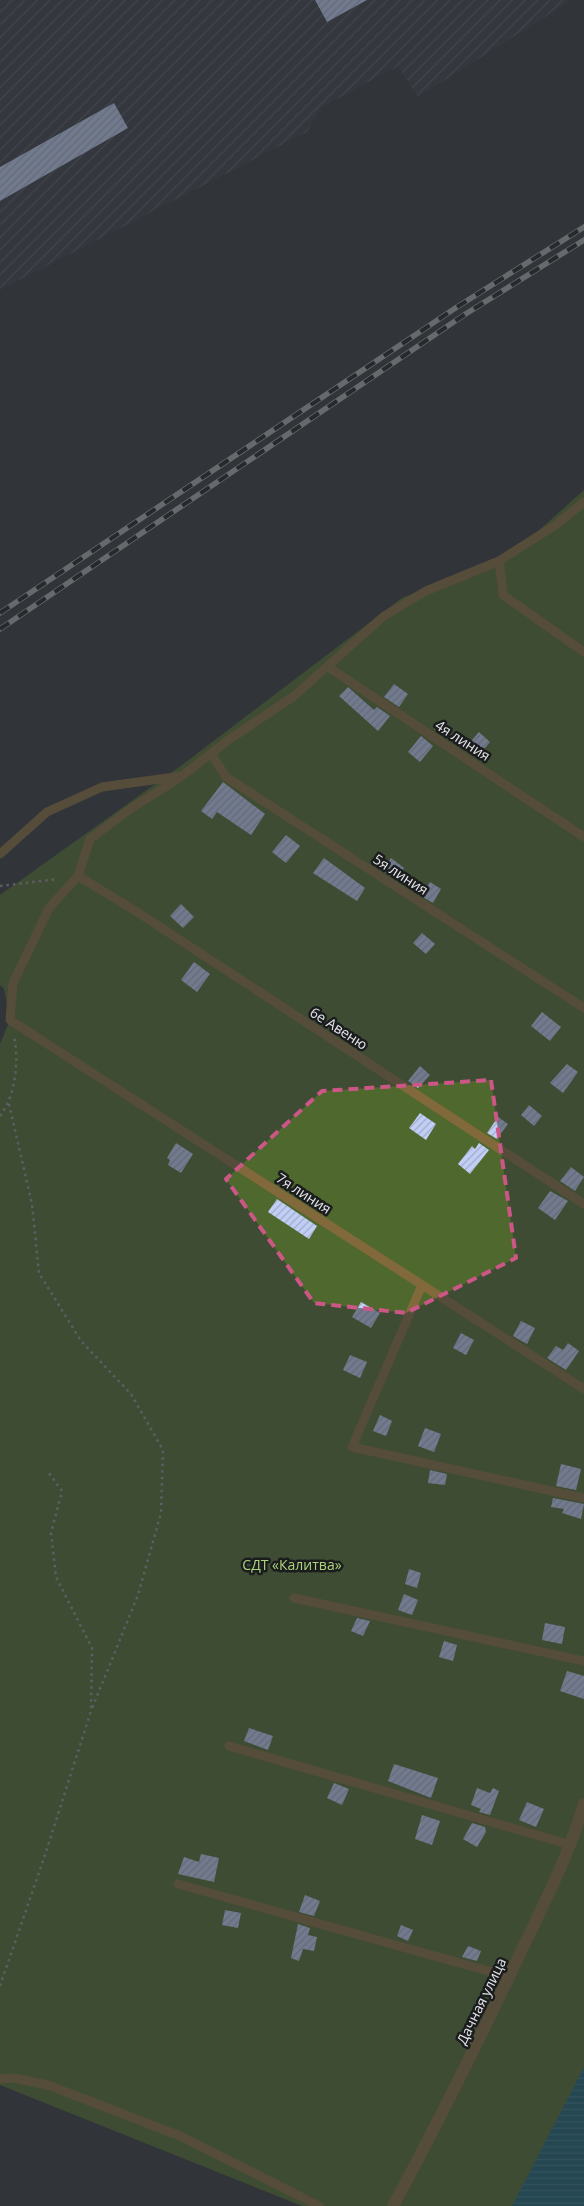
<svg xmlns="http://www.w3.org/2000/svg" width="584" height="2206" viewBox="0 0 584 2206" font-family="'Open Sans',sans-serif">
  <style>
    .industrial { fill: url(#industrial-furrows) }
    .garden { fill: #4f682e }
    .water { fill: url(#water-rules) }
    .building { fill: url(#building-hatch) }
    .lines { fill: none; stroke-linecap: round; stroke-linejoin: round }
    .path { stroke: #909195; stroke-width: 2.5; stroke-dasharray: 2.5 4; stroke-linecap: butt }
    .lane { stroke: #81693c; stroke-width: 9 }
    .street { stroke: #81693c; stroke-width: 12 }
    .rail-casing { stroke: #a9aaae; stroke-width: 5.5 }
    .rail { stroke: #1b1c1e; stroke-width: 4; stroke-dasharray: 11; stroke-linecap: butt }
    .marked { fill: none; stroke: #cc5686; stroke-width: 4; stroke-dasharray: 10 6; stroke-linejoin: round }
    .labels { text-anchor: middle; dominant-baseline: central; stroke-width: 5; stroke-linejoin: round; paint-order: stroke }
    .street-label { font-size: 14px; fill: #e5e6e9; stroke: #1b1c1e }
    .park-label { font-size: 14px; fill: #add47b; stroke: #1b1c1e }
  </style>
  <defs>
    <pattern id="industrial-furrows" width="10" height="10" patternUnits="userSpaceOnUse" patternTransform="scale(1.25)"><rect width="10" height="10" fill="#383b46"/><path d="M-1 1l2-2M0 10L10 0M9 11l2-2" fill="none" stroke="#555761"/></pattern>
    <pattern id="water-rules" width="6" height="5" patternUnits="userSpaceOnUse" patternTransform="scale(1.25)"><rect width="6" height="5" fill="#165e72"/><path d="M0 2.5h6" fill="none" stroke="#387586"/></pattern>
    <pattern id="building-hatch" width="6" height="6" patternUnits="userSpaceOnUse" patternTransform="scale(1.25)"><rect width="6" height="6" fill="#c1cef5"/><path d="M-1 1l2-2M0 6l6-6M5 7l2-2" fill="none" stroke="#a2acc9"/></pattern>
  </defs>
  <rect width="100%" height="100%" fill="#323439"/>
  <path class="industrial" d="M0 0H572L418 97 398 66 322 107 307 132 0 290Z"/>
  <path class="garden" d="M584 490V2117L520 2206H302L0 2085V1044L10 1020 4 989 0 985V895L182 765 402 598 516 551Z"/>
  <path class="water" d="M584 2067V2206H512Z"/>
  <g class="building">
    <path d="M315 0H367L327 22Z"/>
    <path d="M114 103 128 128 0 201V167Z"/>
    <path d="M394 684 408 694 399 707 384 697Z"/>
    <path d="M348 687 374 710 377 707 390 716 378 731 339 696Z"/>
    <path d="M479 732 490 742 477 757 466 747Z"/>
    <path d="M421 736 433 746 420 762 408 752Z"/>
    <path d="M223 782 265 814 251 835 217 812 212 819 201 811Z"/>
    <path d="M286 835 300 846 286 863 272 852Z"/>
    <path d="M324 858 365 888 357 901 313 873Z"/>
    <path d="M391 858 404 868 396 879 382 871Z"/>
    <path d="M430 882 441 889 433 903 421 896Z"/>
    <path d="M181 904 194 917 183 928 170 916Z"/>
    <path d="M422 933 435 944 426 954 413 943Z"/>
    <path d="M194 962 210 974 197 992 181 980Z"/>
    <path d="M542 1012 561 1027 550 1041 531 1026Z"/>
    <path d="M567 1064 578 1072 563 1093 550 1083Z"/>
    <path d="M420 1066 430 1075 418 1088 408 1081Z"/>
    <path d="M529 1105 542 1116 534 1126 521 1115Z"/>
    <path d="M420 1113 436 1124 426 1140 409 1128Z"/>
    <path d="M498 1117 508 1124 497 1139 487 1133Z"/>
    <path d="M176 1143 193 1154 181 1173 168 1165 170 1160 167 1158Z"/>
    <path d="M479 1143 489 1150 470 1174 458 1164 472 1146 475 1149Z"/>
    <path d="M571 1167 584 1177 575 1191 560 1181Z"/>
    <path d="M550 1191 568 1201 555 1220 538 1208Z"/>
    <path d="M277 1199 317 1226 309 1239 268 1212Z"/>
    <path d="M361 1302 380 1313 371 1328 352 1317Z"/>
    <path d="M521 1321 535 1328 527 1344 513 1336Z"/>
    <path d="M461 1333 474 1340 466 1355 453 1348Z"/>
    <path d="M568 1343 579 1351 566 1370 547 1358 556 1346 563 1350Z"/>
    <path d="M350 1355 367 1362 360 1378 343 1370Z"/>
    <path d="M380 1415 392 1421 386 1436 373 1431Z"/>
    <path d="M425 1428 441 1434 434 1452 418 1446Z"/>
    <path d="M561 1464 581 1469 576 1490 556 1486Z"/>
    <path d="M430 1470 447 1474 445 1485 428 1483Z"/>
    <path d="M553 1498 584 1504 581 1519 562 1513 564 1509 551 1507Z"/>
    <path d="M409 1569 421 1573 417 1588 405 1584Z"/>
    <path d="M404 1594 418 1600 412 1615 398 1610Z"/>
    <path d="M357 1618 370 1621 363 1636 351 1631Z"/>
    <path d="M545 1623 565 1627 562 1644 542 1640Z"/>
    <path d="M444 1641 457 1645 453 1661 439 1657Z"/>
    <path d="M567 1671 584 1676V1699L560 1691Z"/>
    <path d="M249 1728 273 1736 268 1750 244 1741Z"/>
    <path d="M394 1764 438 1778 431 1798 388 1781Z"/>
    <path d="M334 1783 349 1789 342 1805 327 1798Z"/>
    <path d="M477 1788 490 1793 493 1788 499 1791 490 1815 479 1812 481 1809 471 1805Z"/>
    <path d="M527 1802 544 1809 536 1827 519 1820Z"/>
    <path d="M422 1815 440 1821 432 1845 415 1839Z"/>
    <path d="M472 1823 485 1827 486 1832 477 1847 463 1839Z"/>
    <path d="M201 1854 219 1858 214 1882 178 1874 184 1857 199 1862Z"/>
    <path d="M305 1895 320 1901 314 1916 299 1912Z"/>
    <path d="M225 1910 241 1913 238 1928 222 1925Z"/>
    <path d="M298 1924 310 1928 308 1935 317 1937 314 1951 303 1949 299 1961 291 1958Z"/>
    <path d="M401 1925 413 1930 408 1941 397 1936Z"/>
    <path d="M468 1946 481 1951 477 1961 462 1957Z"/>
  </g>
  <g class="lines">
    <g class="path">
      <path d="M0 886 58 879"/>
      <path d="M9 1104 32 1204 39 1273 81 1341 131 1394 163 1450 161 1513 138 1595 91 1711"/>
      <path d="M0 1116C16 1095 19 1061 14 1036"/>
      <path d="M0 1986 45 1855 91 1711 92 1648 56 1577 51 1533 62 1491 49 1473"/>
    </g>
    <g class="lane">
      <path d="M499 561 503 595 584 652"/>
      <path d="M328 667 584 837"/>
      <path d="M212 755 226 777 584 1008"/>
      <path d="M182 776 129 810 90 839 78 876 49 908 13 983 10 1020 584 1389"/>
      <path d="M0 854 47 812 102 787 182 776 227 741 294 696 384 616 426 591 499 561 557 524 584 502"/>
      <path d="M78 876 134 910 584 1204"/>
      <path d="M422 1285 352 1447 584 1498"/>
      <path d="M294 1598 584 1661"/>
      <path d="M229 1746 571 1845"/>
      <path d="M178 1884 509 1977"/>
      <path d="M0 2079 14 2078 48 2085 180 2136 319 2206"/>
    </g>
    <path class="street" d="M393 2206C437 2125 478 2042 518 1958 542 1907 568 1858 584 1804"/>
    <defs>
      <g id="rail">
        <path d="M0 613 457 307 584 227"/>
        <path d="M0 629 464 315 584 240"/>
      </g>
    </defs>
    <use href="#rail" class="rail-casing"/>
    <use href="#rail" class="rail"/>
  </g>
  <path d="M0 0H584V2206H0ZM491 1080 516 1258 406 1313 314 1303 226 1179 322 1091Z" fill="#323439" fill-opacity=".55" fill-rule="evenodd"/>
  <path class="marked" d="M491 1080 516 1258 406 1313 314 1303 226 1179 322 1091Z"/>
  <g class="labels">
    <g class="street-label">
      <text transform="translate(463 740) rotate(33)">4я линия</text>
      <text transform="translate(401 874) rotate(33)">5я линия</text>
      <text transform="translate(339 1028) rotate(33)">6е Авеню</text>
      <text transform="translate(304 1193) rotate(33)">7я линия</text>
      <text transform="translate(481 2001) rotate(-64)">Дачная улица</text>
    </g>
    <g class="park-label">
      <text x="292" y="1564">СДТ «Калитва»</text>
    </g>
  </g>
</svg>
